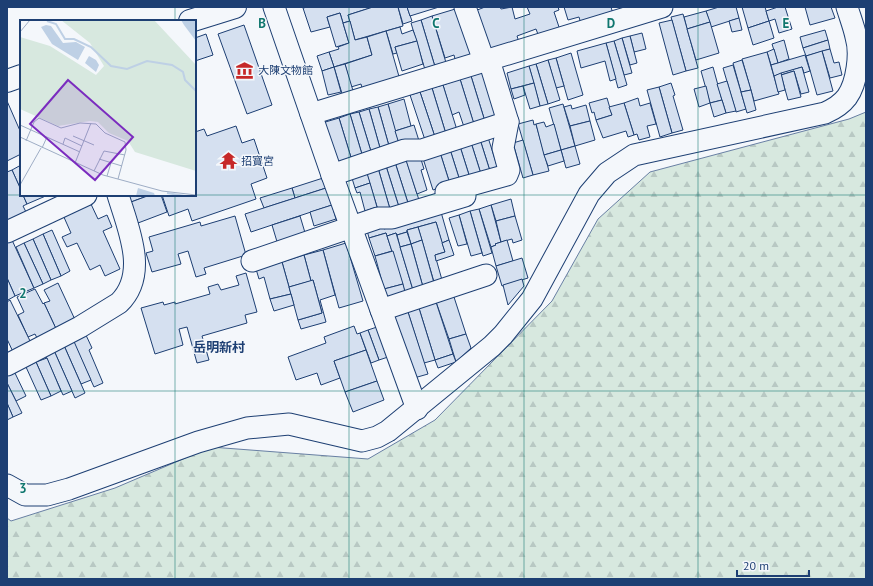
<svg xmlns="http://www.w3.org/2000/svg" width="873" height="586" viewBox="0 0 873 586" font-family="'PT Sans','Noto Sans TC',sans-serif">
  <style>
    .forest { fill: url(#forest-firs); stroke: #687fa3 }
    .building { fill: #d5e0f0; stroke: #1d3f73 }
    .lines { fill: none; stroke-linecap: round; stroke-linejoin: round }
    .minor-casing { stroke: #1d3f73; stroke-width: 23 }
    .tertiary-casing { stroke: #1d3f73; stroke-width: 24 }
    .minor { stroke: #f4f7fb; stroke-width: 21 }
    .tertiary { stroke: #f4f7fb; stroke-width: 22 }
    .grid { fill: none; stroke: #0f766e; stroke-width: 1; stroke-opacity: 0.55 }
    .labels { text-anchor: middle; dominant-baseline: central; stroke-width: 3; stroke-linejoin: round; paint-order: stroke }
    .poi-label { font-size: 11px; fill: #1d3f73; stroke: #f4f7fb; text-anchor: start }
    .quarter-label { font-size: 13px; font-weight: bold; fill: #1d3f73; stroke: #f4f7fb }
    .inset-river { fill: none; stroke: #bed0e5; stroke-width: 2 }
    .inset-road { fill: none; stroke: #9eadc5; stroke-width: 1 }
    .view { fill: #7b2cbf; fill-opacity: 0.15; stroke: #7b2cbf; stroke-width: 2 }
    .inset-edge { fill: none; stroke: #1d3f73; stroke-width: 2 }
    .grid-label { font-size: 13px; text-anchor: middle; font-weight: bold; fill: #0f766e; stroke: #f4f7fb; stroke-width: 3; stroke-linejoin: round; paint-order: stroke }
  </style>
  <defs>
    <pattern id="forest-firs" width="22" height="20" patternUnits="userSpaceOnUse"><rect width="22" height="20" fill="#d7e8df"/><path d="M5 1l3.5 6h-7zM16 11l3.5 6h-7z" fill="#b8c8c3"/></pattern>
  </defs>
  <rect width="100%" height="100%" fill="#f4f7fb"/>
  <path class="forest" d="M866 112V579H7V518L11 521 115 488 211 447 368 459 435 420 552 301 598 219 650 172 849 119Z"/>
  <g class="building">
    <path d="M308 7H373L348 15 350 21 343 23 340 13 327 17 330 27 311 32 303 8Z"/>
    <path d="M373 7H398L403 26 355 40 348 15Z"/>
    <path d="M398 7H407L412 21 403 24Z"/>
    <path d="M407 7H439L410 16Z"/>
    <path d="M462 7 477 57 456 63 454 55 445 58 432 16Z"/>
    <path d="M485 7H500L501 9 512 7 515 19 530 14 527 7H558L559 10 554 12 560 30 539 37 536 29 517 36 519 42 486 54 472 12Z"/>
    <path d="M564 7H611L613 14 581 24 579 17 568 20Z"/>
    <path d="M719 7H736L739 18 711 27 706 11Z"/>
    <path d="M742 7H765L769 21 748 28Z"/>
    <path d="M778 7H785L792 29 779 33 775 19 769 21 766 11Z"/>
    <path d="M805 7H831L835 18 810 25Z"/>
    <path d="M706 11 710 22 687 29 684 17Z"/>
    <path d="M340 13 349 43 336 47 327 17Z"/>
    <path d="M683 14 698 68 686 71 671 17Z"/>
    <path d="M432 16 447 66 436 70 421 20Z"/>
    <path d="M739 18 742 30 732 32 729 21Z"/>
    <path d="M421 20 436 70 426 73 411 23Z"/>
    <path d="M672 20 686 71 673 75 659 23Z"/>
    <path d="M350 21 355 40 367 37 372 55 334 67 329 52 339 49 338 47 349 43 343 23Z"/>
    <path d="M769 21 774 38 753 45 748 28Z"/>
    <path d="M710 22 719 53 696 60 687 29Z"/>
    <path d="M244 25 272 105 247 114 218 34Z"/>
    <path d="M400 27 402 34 413 30 417 41 395 47 397 53 393 54 386 31Z"/>
    <path d="M825 30 828 40 803 48 800 37Z"/>
    <path d="M386 31 400 80 363 92 361 84 351 87 345 64 372 55 367 37Z"/>
    <path d="M642 33 646 49 634 52 630 36Z"/>
    <path d="M206 34 213 55 195 61V38Z"/>
    <path d="M630 36 637 63 630 65 622 38Z"/>
    <path d="M622 38 632 73 624 75 614 41Z"/>
    <path d="M784 40 789 59 778 63 772 44Z"/>
    <path d="M828 40 830 49 806 56 803 48Z"/>
    <path d="M417 41 423 64 402 71 395 47Z"/>
    <path d="M614 41 627 85 618 88 606 43Z"/>
    <path d="M606 43 616 79 610 81 605 61 581 68 577 51Z"/>
    <path d="M774 49 778 63 771 65 767 52Z"/>
    <path d="M830 49 834 63 839 62 842 75 830 78 822 51Z"/>
    <path d="M822 51 833 91 817 95 806 56Z"/>
    <path d="M329 52 334 67 322 71 317 56Z"/>
    <path d="M767 52 779 94 754 101 742 59Z"/>
    <path d="M571 53 583 95 568 100 556 58Z"/>
    <path d="M805 55 810 71 804 73 802 67 774 76 771 65Z"/>
    <path d="M556 58 564 86 556 88 548 60Z"/>
    <path d="M548 60 560 100 548 104 536 64Z"/>
    <path d="M742 60 751 90 741 92 733 63Z"/>
    <path d="M345 64 354 94 343 97 334 67Z"/>
    <path d="M536 64 548 104 540 106 529 66Z"/>
    <path d="M733 65 746 109 736 112 723 68Z"/>
    <path d="M529 66 534 83 511 89 507 73Z"/>
    <path d="M334 67 341 92 328 95 322 71Z"/>
    <path d="M713 67 722 100 710 103 701 71Z"/>
    <path d="M802 67 809 92 801 94 794 71 781 75V73Z"/>
    <path d="M487 71 503 122 487 128 471 76Z"/>
    <path d="M794 71 801 97 788 100 781 75Z"/>
    <path d="M781 73 785 90 778 92 774 76Z"/>
    <path d="M471 76 487 128 476 131 460 79Z"/>
    <path d="M460 79 474 124 464 127 459 112 452 115 443 85Z"/>
    <path d="M727 81 736 111 726 113 717 84Z"/>
    <path d="M534 83 540 106 530 109 523 86Z"/>
    <path d="M671 83 675 95 673 96 683 130 672 133 659 87Z"/>
    <path d="M443 85 457 130 446 134 432 88Z"/>
    <path d="M523 86 525 95 514 99 511 89Z"/>
    <path d="M706 86 710 103 699 107 694 89Z"/>
    <path d="M659 87 672 133 660 137 647 90Z"/>
    <path d="M432 88 446 134 435 137 420 92Z"/>
    <path d="M751 90 756 110 747 113 741 92Z"/>
    <path d="M420 92 435 137 425 140 410 95Z"/>
    <path d="M607 98 612 115 596 120 594 112 592 113 589 103Z"/>
    <path d="M638 98 640 106 650 103 656 124 647 126 650 137 639 140 637 134 634 135 624 103Z"/>
    <path d="M404 99 411 126 395 131 388 104Z"/>
    <path d="M722 100 726 113 714 117 710 103Z"/>
    <path d="M7 101 21 133V154L7 161Z"/>
    <path d="M624 103 634 135 628 137 626 131 603 138 596 120 612 115 609 107Z"/>
    <path d="M388 104 401 150 391 153 378 107Z"/>
    <path d="M563 104 575 146 561 150 549 108Z"/>
    <path d="M571 105 572 109 586 105 590 121 570 126 564 107Z"/>
    <path d="M378 107 391 153 382 155 369 109Z"/>
    <path d="M369 109 382 155 373 158 359 112Z"/>
    <path d="M359 112 373 158 364 161 350 114Z"/>
    <path d="M350 114 364 161 353 164 339 118Z"/>
    <path d="M339 118 353 164 336 169 322 123Z"/>
    <path d="M533 120 534 125 536 124 549 171 533 175 518 124Z"/>
    <path d="M590 121 595 140 575 146 570 126Z"/>
    <path d="M544 122 546 127 554 124 561 150 544 155 536 124Z"/>
    <path d="M414 125 420 144 401 150 395 131Z"/>
    <path d="M236 126 242 143 254 139 267 178 251 184 256 199 192 221 188 209 169 216 162 195H195V132L204 129 207 136Z"/>
    <path d="M486 131 498 169 490 171 478 133Z"/>
    <path d="M478 133 490 171 481 174 469 136Z"/>
    <path d="M469 136 481 174 470 178 458 140Z"/>
    <path d="M458 140 470 178 460 181 448 143Z"/>
    <path d="M523 140 533 175 523 178 513 143Z"/>
    <path d="M448 143 460 181 450 184 438 146Z"/>
    <path d="M438 146 450 184 433 190 421 152Z"/>
    <path d="M575 146 580 164 566 168 561 150Z"/>
    <path d="M561 150 564 161 548 166 544 155Z"/>
    <path d="M404 153 419 200 408 203 393 156Z"/>
    <path d="M419 153 424 169 421 170 427 190 417 194 405 157Z"/>
    <path d="M393 156 408 203 399 207 386 166Z"/>
    <path d="M21 165V190L12 170Z"/>
    <path d="M386 166 399 207 390 209 378 168Z"/>
    <path d="M365 168H378L390 209 379 213Z"/>
    <path d="M12 170 21 190V195H23L27 204 23 206 26 212 7 221V172Z"/>
    <path d="M366 170 370 183 355 188 351 175Z"/>
    <path d="M323 178 326 188 295 198 292 188Z"/>
    <path d="M370 183 377 207 365 211 360 192 357 193 355 188Z"/>
    <path d="M292 188 295 198 264 208 260 198Z"/>
    <path d="M326 188 332 205 251 232 245 214Z"/>
    <path d="M23 195H48L27 204Z"/>
    <path d="M128 195H150L131 202Z"/>
    <path d="M150 195H161L167 212 138 223 131 202Z"/>
    <path d="M511 199 515 216 496 221 491 205Z"/>
    <path d="M90 202 98 219 107 215 112 227 103 231 120 269 105 276 100 265 90 270 77 243 67 247 62 237 71 233 63 215Z"/>
    <path d="M332 205 336 219 314 226 310 212Z"/>
    <path d="M491 205 501 242 495 244 496 245 491 247 479 209Z"/>
    <path d="M479 209 492 253 483 256 470 211Z"/>
    <path d="M470 211 482 253 471 256 459 215Z"/>
    <path d="M441 212 449 240 442 243 436 222 407 230V232L397 235 396 233 387 236 386 233 369 238 366 226 381 221 384 229Z"/>
    <path d="M459 215 467 244 458 246 449 218Z"/>
    <path d="M235 216 246 255 204 268 206 274 196 277 188 251 178 254 181 264 152 272 146 253 153 251 149 237 200 222 201 226Z"/>
    <path d="M300 216 306 236 278 245 272 225Z"/>
    <path d="M515 216 522 240 513 243 512 239 501 242 496 221Z"/>
    <path d="M436 222 445 252 435 255 442 280 434 282 418 227Z"/>
    <path d="M418 227 422 240 411 244 407 230Z"/>
    <path d="M52 230 70 271 61 276 43 234Z"/>
    <path d="M407 232 411 244 400 247 397 235Z"/>
    <path d="M386 233 392 251 375 256 369 238Z"/>
    <path d="M396 233 413 290 405 292 387 236Z"/>
    <path d="M43 234 61 276 51 280 33 239Z"/>
    <path d="M33 239 51 280 43 284 24 243Z"/>
    <path d="M12 240 34 288 15 296 7 278V243Z"/>
    <path d="M422 240 434 283 423 287 411 244Z"/>
    <path d="M449 240 454 255 436 261 435 255 445 252 442 243Z"/>
    <path d="M507 240 513 261 496 266 491 247 496 245 495 244Z"/>
    <path d="M24 243 43 284 34 288 16 247Z"/>
    <path d="M346 243 363 301 339 308 323 250Z"/>
    <path d="M411 244 423 287 413 290 400 247Z"/>
    <path d="M323 250 335 295 320 300 326 322 301 329 298 320 322 313 313 280 311 281 304 255Z"/>
    <path d="M393 251 403 284 384 289 375 256Z"/>
    <path d="M304 255 311 281 289 287 282 262Z"/>
    <path d="M522 258 528 278 502 286 496 266Z"/>
    <path d="M282 262 291 294 270 299 264 277 259 279 256 269Z"/>
    <path d="M246 273 257 312 245 315 247 323 202 336 209 360 197 363 187 327 179 329 183 345 155 354 141 308 163 302 164 305 175 302V304L210 294 208 287 218 284 221 290 239 285 236 276Z"/>
    <path d="M7 278 15 296 8 300 7 298Z"/>
    <path d="M522 279 524 286 508 305 503 285Z"/>
    <path d="M313 280 322 313 298 320 289 287Z"/>
    <path d="M58 283 77 324 58 333 44 303 50 301 44 290Z"/>
    <path d="M403 284 405 292 386 297 384 289Z"/>
    <path d="M35 289 43 304 44 303 58 333 39 342 35 334 28 337 18 315 24 312 17 297Z"/>
    <path d="M291 294 294 305 274 311 270 299Z"/>
    <path d="M453 294 466 334 449 339 435 299Z"/>
    <path d="M435 299 453 354 435 360 418 305Z"/>
    <path d="M10 300 32 345 14 354 7 339V302Z"/>
    <path d="M418 305 435 360 424 363 407 309Z"/>
    <path d="M407 309 428 374 414 378 393 313Z"/>
    <path d="M354 326 357 334 360 333 366 350 334 361 340 378 321 385 317 373 296 380 288 357 326 343 324 337Z"/>
    <path d="M377 327 388 357 379 360 368 330Z"/>
    <path d="M368 330 379 360 371 363 360 333Z"/>
    <path d="M85 333 92 348 89 350 103 383 94 387 72 339Z"/>
    <path d="M466 334 471 348 456 362 449 339Z"/>
    <path d="M72 337 91 380 81 384 62 341Z"/>
    <path d="M62 341 85 393 75 398 52 346Z"/>
    <path d="M52 346 72 391 63 395 43 350Z"/>
    <path d="M366 350 377 381 345 392 334 361Z"/>
    <path d="M453 354 456 362 438 368 435 360Z"/>
    <path d="M47 358 61 391 51 396 36 362Z"/>
    <path d="M36 362 51 396 41 400 26 367Z"/>
    <path d="M14 371 26 396 16 401 7 383V374Z"/>
    <path d="M377 381 384 400 353 412 345 392Z"/>
    <path d="M7 383 22 413 13 417 7 403Z"/>
    <path d="M7 403 13 417 7 420Z"/>
  </g>
  <g class="lines">
    <defs>
      <g id="minor">
        <path d="M274 7 332 175 417 409"/>
        <path d="M465 7 484 61"/>
        <path d="M311 114 662 7"/>
        <path d="M332 175 405 150H422L508 122 489 60"/>
        <path d="M446 192 507 175 509 170 503 148 508 122"/>
        <path d="M7 232 86 195"/>
        <path d="M252 261 378 218H392L465 196"/>
        <path d="M381 310 486 275"/>
        <path d="M7 365 80 327 119 303C149 274 128 228 118 195"/>
        <path d="M7 485 25 495H47L69 489 198 442 247 428 289 424 362 441 377 437 388 431 492 346 503 335 532 299 589 194 607 173 634 155 825 113C834 109 841 105 847 97 857 83 861 53 856 37 854 27 850 17 847 7"/>
      </g>
      <g id="tertiary">
        <path d="M190 21 235 7"/>
        <path d="M7 81 21 76"/>
      </g>
    </defs>
    <use href="#minor" class="minor-casing"/>
    <use href="#tertiary" class="tertiary-casing"/>
    <use href="#minor" class="minor"/>
    <use href="#tertiary" class="tertiary"/>
  </g>
  <path class="grid" d="M175 7V21M349 7V579M524 7V579M698 7V579M7 195H866M175 195V579M7 391H866"/>
  <defs>
    <symbol id="museum-bare" viewBox="-9 -9 18 18"><path d="M0-6L6-3V-2H-6V-3ZM-5-1h2V3h-2ZM-1-1h2V3h-2ZM3-1h2V3H3ZM-6 4H6V6H-6Z" fill="#c62828" stroke="#f4f7fb" stroke-width="2.5" paint-order="stroke"/></symbol>
    <symbol id="temple-bare" viewBox="-9 -9 18 18"><path d="M0-6L5-2H3V0L6.5 2.5H4V6H1.5V3h-3V6H-4V2.5H-6.5L-3 0V-2H-5Z" fill="#c62828" stroke="#f4f7fb" stroke-width="2.5" paint-order="stroke"/></symbol>
  </defs>
  <g fill-rule="evenodd">
    <use href="#museum-bare" x="232" y="58" width="25" height="25"/>
    <use href="#temple-bare" x="216" y="148" width="25" height="25"/>
  </g>
  <g class="labels">
    <g class="poi-label">
      <text x="258" y="70">大陳文物館</text>
      <text x="241" y="161">招寶宮</text>
    </g>
    <g class="quarter-label">
      <text x="219" y="347">岳明新村</text>
    </g>
  </g>
  <g transform="translate(20 20)">
    <rect width="176" height="176" fill="#f4f7fb"/>
    <path d="M41 0H134L176 45V151L115 132 108 121 89 113 78 102 70 101 38 106 0 89V17L30 26 76 55 84 46 70 23Z" fill="#d7e8df"/>
    <path d="M161 0H176V21L164 5ZM26 5 31 6 43 23 56 22 65 27 58 40 32 24 21 7ZM69 36 76 40 79 45 76 52 65 43ZM118 168 134 173 135 176H116Z" fill="#bed0e5"/>
    <path class="inset-river" d="M27 1 36 4 45 19H54L71 27 91 46 107 49 127 41 152 45 163 52 165 60 176 71M147 173 165 176"/>
    <path class="inset-road" d="M0 12 10 0M0 105 60 132M53 116 74 125M0 117 83 155 142 171 176 175M6 121 14 102 19 98 41 108 60 103 76 104 85 113 105 122 106 130 98 159M43 124 45 118 62 126M22 128 27 117M79 139 102 146M55 143 71 103M74 151 84 131 105 135M87 156 91 143M0 165 21 128"/>
    <path class="view" d="M48 60 113 117 75 160 10 104Z"/>
    <rect width="176" height="176" class="inset-edge"/>
  </g>
  <g class="grid-label">
    <text x="262" y="28">B</text>
    <text x="436" y="28">C</text>
    <text x="611" y="28">D</text>
    <text x="786" y="28">E</text>
    <text x="23" y="298">2</text>
    <text x="23" y="493">3</text>
  </g>
  <rect width="873" height="586" fill="none" stroke="#1d3f73" stroke-width="16"/>
  <path d="M737 570v6h72v-6" fill="none" stroke="#1d3f73" stroke-width="2"/>
  <text x="743" y="570" font-size="12" fill="#1d3f73" stroke="#f4f7fb" stroke-width="3" paint-order="stroke">20 m</text>
</svg>
